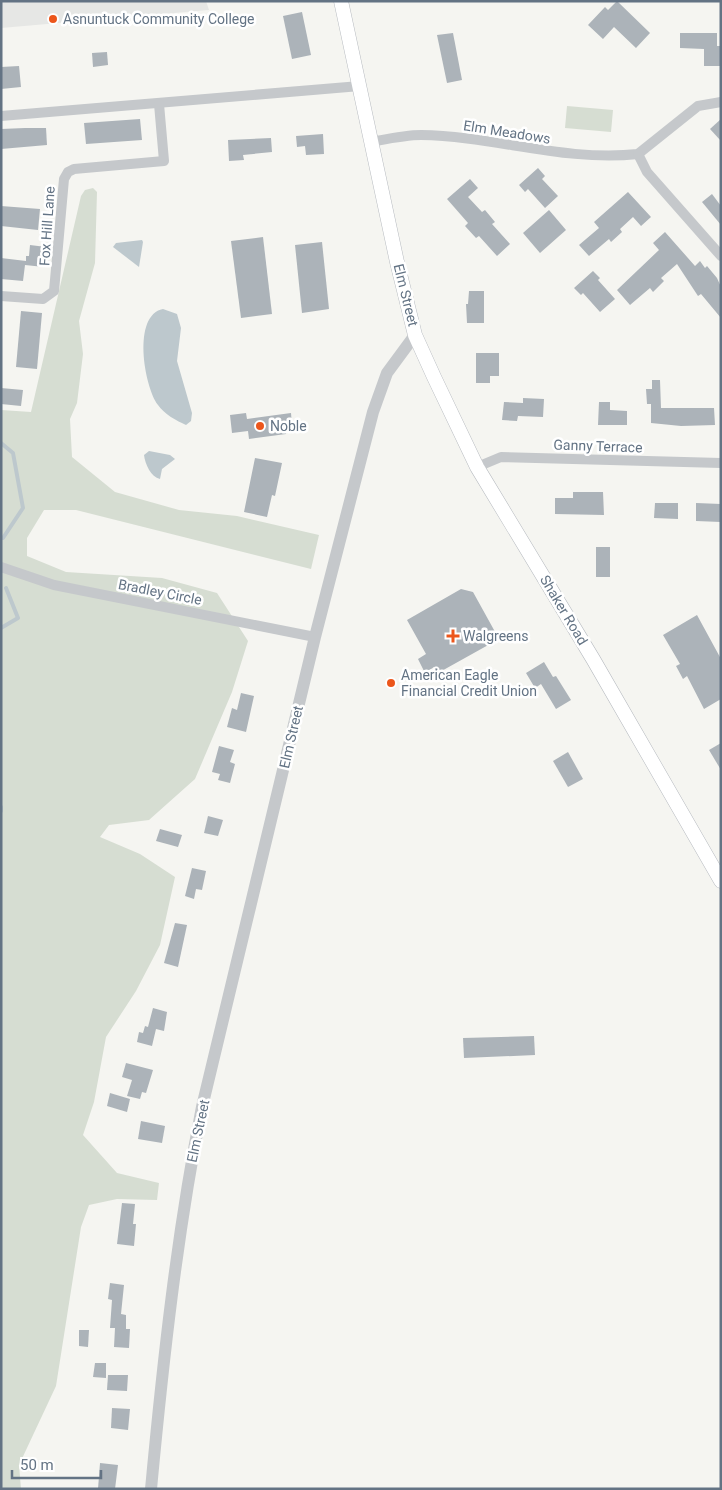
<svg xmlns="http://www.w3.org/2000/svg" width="722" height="1490" viewBox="0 0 722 1490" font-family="Roboto,sans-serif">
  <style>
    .built { fill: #e6e7e5 }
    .green { fill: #d6ddd2 }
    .water { fill: #bdc8cd }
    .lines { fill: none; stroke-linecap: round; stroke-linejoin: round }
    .stream { stroke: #bdc8cd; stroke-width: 4 }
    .building { fill: #acb3b9 }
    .secondary-casing { stroke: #b7bbc0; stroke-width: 15 }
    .minor { stroke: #c5c8cb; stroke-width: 10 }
    .tertiary { stroke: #c5c8cb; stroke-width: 12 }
    .secondary { stroke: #fff; stroke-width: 14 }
    .poi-dot { fill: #ec561b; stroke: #fff; stroke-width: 2 }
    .labels { text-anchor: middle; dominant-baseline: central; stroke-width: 5; stroke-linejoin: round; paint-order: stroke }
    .poi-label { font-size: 14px; fill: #637384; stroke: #fff; text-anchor: start }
    .street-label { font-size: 14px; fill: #637384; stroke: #fff }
  </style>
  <rect width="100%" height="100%" fill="#f5f5f1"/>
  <path class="built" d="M1 1H206L209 10 1 28Z"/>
  <g class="green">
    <path d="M567 106 613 110 611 132 565 128Z"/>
    <path d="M93 188 97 192 95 263 79 321 83 354 77 403 70 419 72 457 115 492 179 510 237 516 319 535 311 569 76 510H44L27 538V556L66 572 162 578 217 593 248 641 232 692 195 779 149 820 109 825 100 837 140 854 175 877 160 945 136 991 106 1037 94 1102 83 1135 117 1173 159 1183 157 1200 117 1199 89 1205 81 1227 56 1386 19 1465 21 1489H1V410L31 412 81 196 85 190Z"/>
  </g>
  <g class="water">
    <path d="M142 240 143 242 139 267 113 247 116 243Z"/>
    <path d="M163 309 177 314 181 328 177 361 192 413 191 421 186 425C177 421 164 414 158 405 144 386 132 315 163 309Z"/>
    <path d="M149 451 170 455 175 459 162 469 160 479C151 477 145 464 144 455Z"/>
  </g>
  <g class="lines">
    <g class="stream">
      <path d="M1 443 13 453 23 508 3 538"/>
      <path d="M1 628 18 618 6 588"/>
      <path d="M1 807V811"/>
    </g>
  </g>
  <g class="building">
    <path d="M617 1 650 33 636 48 614 27 603 39 588 25 605 7 608 10Z"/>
    <path d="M302 12 311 55 292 59 283 16Z"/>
    <path d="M453 33 462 80 447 83 437 35Z"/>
    <path d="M680 33H717V46H721L720 66H704V49L680 48Z"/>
    <path d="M107 52 108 65 93 67 92 53Z"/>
    <path d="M19 66 21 87 1 89V67Z"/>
    <path d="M140 119 142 140 86 144 84 123Z"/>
    <path d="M721 119V141L710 129Z"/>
    <path d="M25 128H46L47 145 1 149V129Z"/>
    <path d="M323 134 324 154 306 155 305 146 297 147 296 136Z"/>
    <path d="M271 138 272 152 243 155 244 160 229 161 228 140Z"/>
    <path d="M538 168 545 176 542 179 558 196 545 208 528 189 525 192 519 185Z"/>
    <path d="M470 179 478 188 468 197 482 212 485 210 495 222 492 224 510 244 497 256 479 236 476 238 465 226 468 223 447 199Z"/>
    <path d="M628 192 651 217 641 226 633 217 620 229 622 232 611 242 609 239 589 256 579 245 599 228 594 222Z"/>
    <path d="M712 194 721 206V225L702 202Z"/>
    <path d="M1 206 40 209 38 230 1 226Z"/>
    <path d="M549 210 566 230 540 253 523 233Z"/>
    <path d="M665 232 695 266 700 261 705 268 707 266 717 278 721 287V318L701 294 698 296 677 264 661 278 664 281 653 292 650 288 630 305 617 290 659 250 653 243Z"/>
    <path d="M263 237 272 314 241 318 231 241Z"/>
    <path d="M322 242 329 309 302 313 295 245Z"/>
    <path d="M30 245 46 247 44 267 25 265 23 281 1 279V258L26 261V256H29Z"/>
    <path d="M593 271 600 278 598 280 615 299 600 312 583 293 581 295 574 288Z"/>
    <path d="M469 291H484V323H467L466 304H468Z"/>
    <path d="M21 311 42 313 37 369 16 367Z"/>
    <path d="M476 353H499V376H490V383H476Z"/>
    <path d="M652 380H660L661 408H714L715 425 681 426 651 423V404H647L646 389H652Z"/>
    <path d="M1 388 23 390 21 406 1 404Z"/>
    <path d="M523 398 544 399 543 417 518 416 517 421 502 420 504 402 523 403Z"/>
    <path d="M599 402H610V410L627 411V425H598Z"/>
    <path d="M246 413 247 419 291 413 292 425 285 426 286 434 249 439 248 431 232 433 230 415Z"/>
    <path d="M255 458 282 463 275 496 272 495 267 517 244 512Z"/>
    <path d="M573 492H603L604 515 555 514V498H573Z"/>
    <path d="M655 503H678V519L654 518Z"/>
    <path d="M696 503 721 504V522L696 521Z"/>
    <rect x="596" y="547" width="14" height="30"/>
    <path d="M461 589 473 592 499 639 438 673 434 667 425 673 418 659 426 654 407 620Z"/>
    <path d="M697 615 721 659V699L704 709 687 676 683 679 676 666 680 664 663 635Z"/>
    <path d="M544 662 553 677 556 676 571 700 556 709 541 684 535 688 526 673Z"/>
    <path d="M241 693 254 696 246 732 227 727 232 708 237 710Z"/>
    <path d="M721 743V770L709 750Z"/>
    <path d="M219 746 234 750 230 762 235 764 230 783 218 780 220 774 212 772Z"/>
    <path d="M568 752 583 779 568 787 553 761Z"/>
    <path d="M208 816 223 820 218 836 204 833Z"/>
    <path d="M160 829 182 835 178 847 156 841Z"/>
    <path d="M192 868 206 871 202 890 196 889 194 899 185 896Z"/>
    <path d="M175 923 187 925 178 967 164 963Z"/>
    <path d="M153 1008 167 1012 164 1031 156 1029 152 1046 137 1042 139 1032 143 1033 145 1026 148 1027Z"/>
    <path d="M534 1036 535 1055 464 1058 463 1038Z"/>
    <path d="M126 1063 153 1070 146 1093 142 1092 140 1099 127 1096 132 1080 122 1077Z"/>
    <path d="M110 1093 130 1099 127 1112 107 1106Z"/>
    <path d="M141 1121 165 1126 162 1143 138 1139Z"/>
    <path d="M122 1203 135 1204 133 1224H136L134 1246 117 1244Z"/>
    <path d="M110 1283 124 1285 121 1314 126 1315V1329H130L129 1348 114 1347 115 1328H110L112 1300 108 1299Z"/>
    <path d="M79 1330H89L88 1347 79 1346Z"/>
    <path d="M95 1363H106V1378L93 1377Z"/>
    <path d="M108 1375H128L127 1391 107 1390Z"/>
    <path d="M112 1408 130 1409 128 1430 111 1428Z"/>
    <path d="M100 1463 118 1465 115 1489H98Z"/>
  </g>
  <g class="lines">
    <defs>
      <path id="secondary" d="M341 1 397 262 415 335 434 377 477 467 593 659 721 881"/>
    </defs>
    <use href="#secondary" class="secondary-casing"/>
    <g class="minor">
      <path d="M1 116 360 86"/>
      <path d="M371 142C387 139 405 135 421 135 494 136 564 162 638 154L698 106 721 102"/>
      <path d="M638 154 647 172 721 256"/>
      <path d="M1 296 43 299 54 291 64 179 68 172 74 169 164 161 159 104"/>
      <path d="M477 467 501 457 721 463"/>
      <path d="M1 567 54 585 315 637"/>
    </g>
    <path class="tertiary" d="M151 1489C163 1361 177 1233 202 1107L315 637 373 412 387 373 415 335"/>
    <use href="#secondary" class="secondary"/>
  </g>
  <g class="poi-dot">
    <circle cx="53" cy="19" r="5"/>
    <circle cx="260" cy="426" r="5"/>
    <path d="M450.5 628.5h5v5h5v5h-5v5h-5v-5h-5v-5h5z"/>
    <circle cx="391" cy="683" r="5"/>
  </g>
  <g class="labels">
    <g class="poi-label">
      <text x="63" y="19">Asnuntuck Community College</text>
      <text x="270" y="426">Noble</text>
      <text x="463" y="636">Walgreens</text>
      <text x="401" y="675">American Eagle<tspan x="401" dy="16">Financial Credit Union</tspan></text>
    </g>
    <g class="street-label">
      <text transform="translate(507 132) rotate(9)">Elm Meadows</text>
      <text transform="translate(47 226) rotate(-86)">Fox Hill Lane</text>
      <text transform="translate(406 295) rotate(76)">Elm Street</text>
      <text transform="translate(598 446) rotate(2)">Ganny Terrace</text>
      <text transform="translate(160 592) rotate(11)">Bradley Circle</text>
      <text transform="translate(564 610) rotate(59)">Shaker Road</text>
      <text transform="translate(291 737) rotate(-77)">Elm Street</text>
      <text transform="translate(198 1131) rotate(-78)">Elm Street</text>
    </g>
  </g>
  <rect width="722" height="1490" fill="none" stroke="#637384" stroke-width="5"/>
  <path d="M12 1470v8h89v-8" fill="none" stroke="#637384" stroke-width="2.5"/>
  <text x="20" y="1470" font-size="15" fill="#637384" stroke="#ffffff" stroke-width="4" paint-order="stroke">50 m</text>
</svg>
